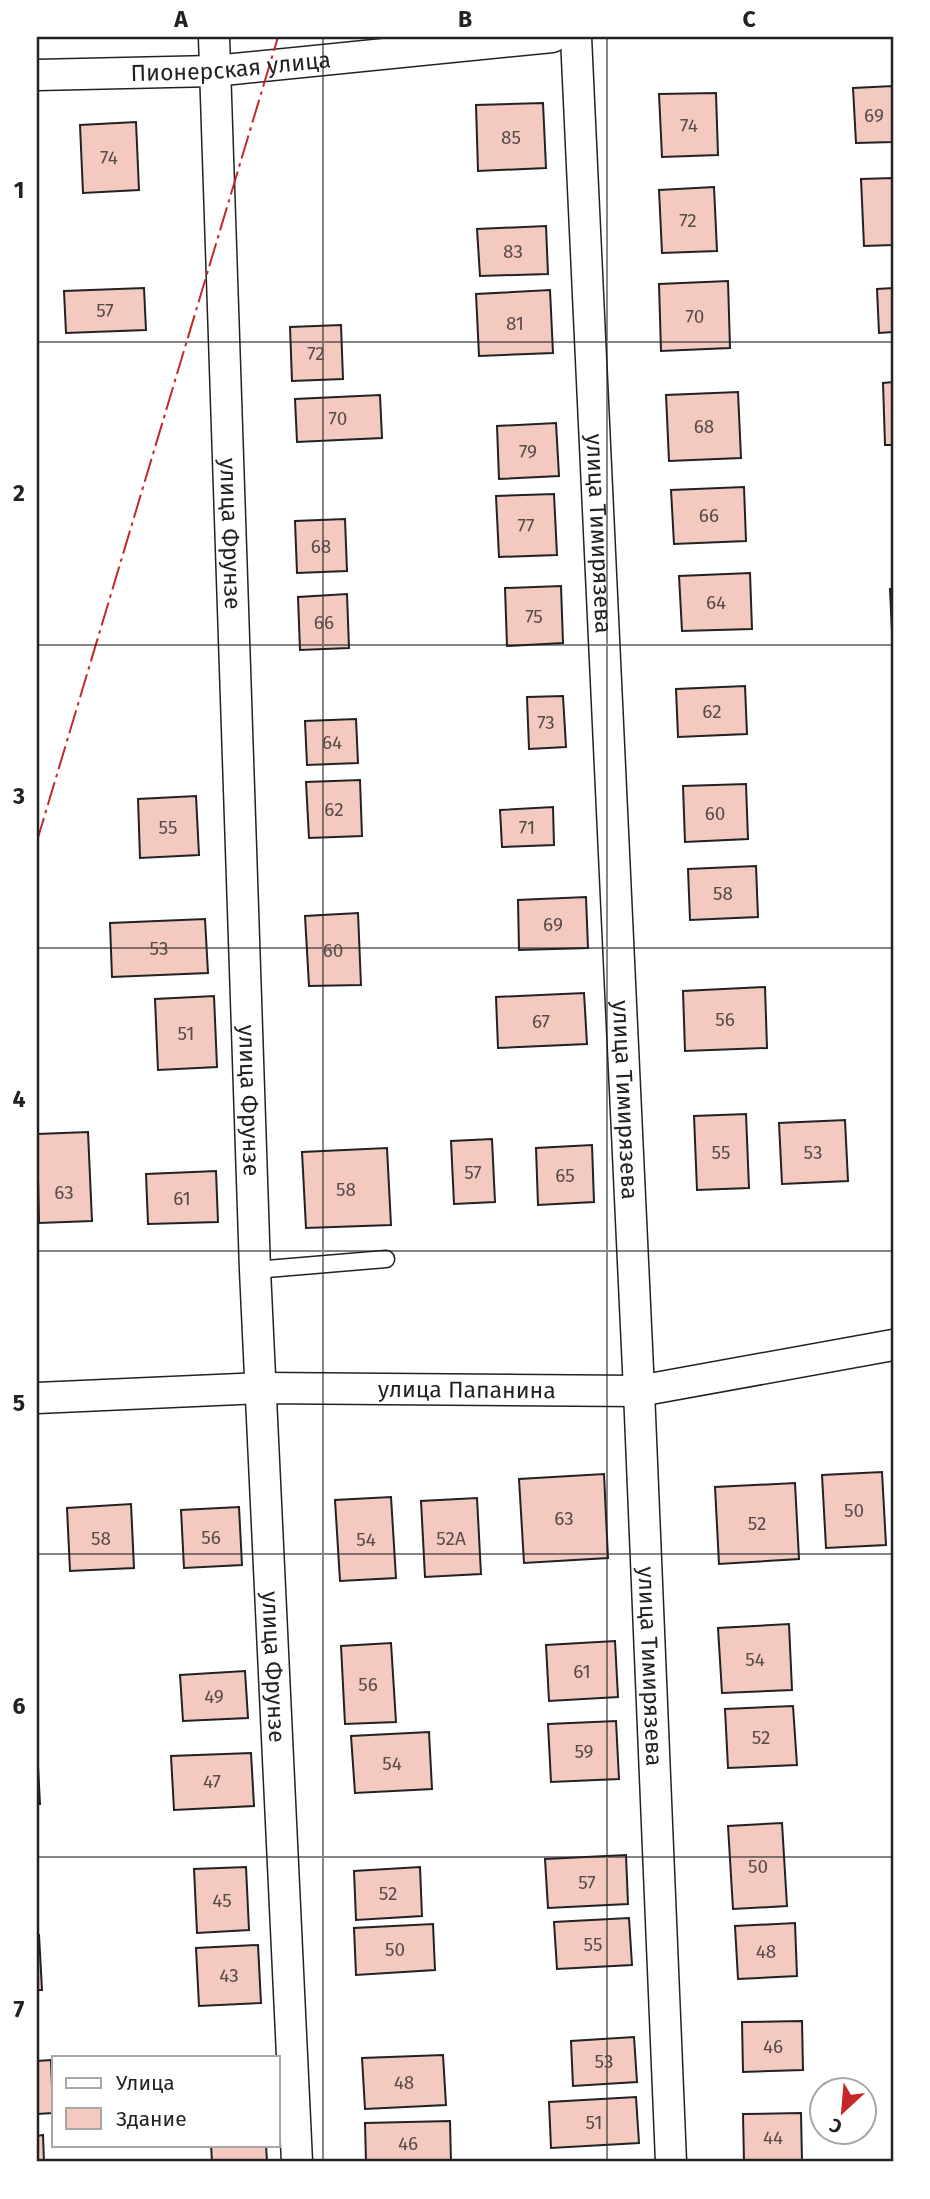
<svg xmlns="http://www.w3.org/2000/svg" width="930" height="2199" viewBox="0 0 930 2199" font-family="'Fira Sans',sans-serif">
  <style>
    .building { fill: #f3c9c0; stroke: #222; stroke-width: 2 }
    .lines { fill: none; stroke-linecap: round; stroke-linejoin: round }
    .service-casing { stroke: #222; stroke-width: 19 }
    .minor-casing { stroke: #222; stroke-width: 33 }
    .service { stroke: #fff; stroke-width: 16 }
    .minor { stroke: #fff; stroke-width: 30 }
    .power { stroke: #c62828; stroke-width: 2; stroke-dasharray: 24 5 3.5 5; stroke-linecap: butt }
    .grid { fill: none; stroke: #222; stroke-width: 2; stroke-opacity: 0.55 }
    .labels { text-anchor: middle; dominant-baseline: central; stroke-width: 5; stroke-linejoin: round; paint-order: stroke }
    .number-label { font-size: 19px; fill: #564c4a }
    .street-label { font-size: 23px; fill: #222; stroke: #fff }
    .neatline { fill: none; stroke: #222; stroke-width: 2.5 }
    .grid-label { font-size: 23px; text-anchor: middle; font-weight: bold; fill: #222 }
  </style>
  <rect width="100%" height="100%" fill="#fff"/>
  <g class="building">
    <path d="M893 86V142L856 143 853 88Z"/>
    <path d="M716 93 718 155 662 157 659 94Z"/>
    <path d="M543 103 546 168 478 171 476 105Z"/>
    <path d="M136 122 139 190 83 193 80 125Z"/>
    <path d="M893 178V245L864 246 861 179Z"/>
    <path d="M714 187 717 251 662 253 659 190Z"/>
    <path d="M546 226 548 274 480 276 477 229Z"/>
    <path d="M728 281 730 348 661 351 659 284Z"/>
    <path d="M144 288 146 330 66 333 64 291Z"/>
    <path d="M893 288V332L879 333 877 289Z"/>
    <path d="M550 290 553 353 479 356 476 294Z"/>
    <path d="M341 325 343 379 292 381 290 327Z"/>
    <path d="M893 382V445H885L883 383Z"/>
    <path d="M738 392 741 458 669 461 666 395Z"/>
    <path d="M380 395 382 438 297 442 295 399Z"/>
    <path d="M556 423 559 476 499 479 497 426Z"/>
    <path d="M744 487 746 541 674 544 671 490Z"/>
    <path d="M554 494 557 555 499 557 496 496Z"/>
    <path d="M345 519 347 571 297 573 295 521Z"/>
    <path d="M750 573 752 629 682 631 679 576Z"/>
    <path d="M561 586 563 643 507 646 505 588Z"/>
    <path d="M890 589H893V653Z"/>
    <path d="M347 594 349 648 300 650 298 597Z"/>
    <path d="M745 686 747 734 678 737 676 689Z"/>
    <path d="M563 696 566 747 529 749 527 697Z"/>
    <path d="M356 719 358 763 307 765 305 721Z"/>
    <path d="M360 780 362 836 309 838 306 782Z"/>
    <path d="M746 784 748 839 685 842 683 786Z"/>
    <path d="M196 796 199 855 140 858 138 799Z"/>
    <path d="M553 807 554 845 502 847 500 810Z"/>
    <path d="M756 866 758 917 690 920 688 869Z"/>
    <path d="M586 897 588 948 519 950 518 900Z"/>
    <path d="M358 913 361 985 309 986 305 916Z"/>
    <path d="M205 919 208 973 112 977 110 923Z"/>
    <path d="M765 987 767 1048 685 1051 683 991Z"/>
    <path d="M584 993 587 1044 498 1048 496 997Z"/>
    <path d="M214 996 217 1067 158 1070 155 999Z"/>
    <path d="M746 1114 749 1188 697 1190 694 1116Z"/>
    <path d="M845 1120 848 1181 782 1184 779 1123Z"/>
    <path d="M88 1132 92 1221 39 1223 37 1134Z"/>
    <path d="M492 1139 495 1202 454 1204 451 1141Z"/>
    <path d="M592 1145 594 1202 538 1205 536 1148Z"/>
    <path d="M387 1148 391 1225 306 1228 302 1152Z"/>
    <path d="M216 1171 218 1222 148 1224 146 1174Z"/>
    <path d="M882 1472 886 1545 826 1548 822 1475Z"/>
    <path d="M604 1474 608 1558 524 1563 519 1479Z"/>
    <path d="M795 1483 799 1559 719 1564 715 1487Z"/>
    <path d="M391 1497 396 1578 340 1581 335 1500Z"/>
    <path d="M477 1498 481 1574 425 1577 421 1501Z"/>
    <path d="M131 1504 134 1568 70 1571 67 1508Z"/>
    <path d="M239 1507 242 1565 184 1568 181 1510Z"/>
    <path d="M789 1624 792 1690 722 1693 718 1628Z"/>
    <path d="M615 1641 618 1697 549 1701 546 1645Z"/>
    <path d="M391 1643 396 1722 345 1724 341 1646Z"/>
    <path d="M245 1671 248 1718 183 1721 180 1675Z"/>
    <path d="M793 1706 797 1765 728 1768 725 1709Z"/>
    <path d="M616 1721 619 1779 551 1782 548 1724Z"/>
    <path d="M429 1732 432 1789 355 1793 351 1736Z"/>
    <path d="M37 1747 40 1804H37Z"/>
    <path d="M251 1753 254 1806 174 1810 171 1756Z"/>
    <path d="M782 1823 787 1906 733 1909 728 1826Z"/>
    <path d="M626 1855 628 1904 548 1908 545 1859Z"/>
    <path d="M246 1867 249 1930 197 1933 194 1869Z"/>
    <path d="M420 1867 422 1916 356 1920 354 1871Z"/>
    <path d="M629 1918 632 1965 557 1969 554 1922Z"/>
    <path d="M795 1923 797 1976 738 1979 735 1926Z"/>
    <path d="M433 1924 435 1970 356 1975 354 1928Z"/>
    <path d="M37 1935H39L42 1990H37Z"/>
    <path d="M258 1945 261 2003 199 2006 196 1948Z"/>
    <path d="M802 2021 803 2070 743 2072 742 2022Z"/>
    <path d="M634 2037 637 2082 573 2086 571 2041Z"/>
    <path d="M443 2055 446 2105 365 2109 362 2058Z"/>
    <path d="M51 2060 53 2113 37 2114V2061Z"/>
    <path d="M636 2097 639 2143 551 2148 549 2102Z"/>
    <path d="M801 2113 802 2161 744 2162 743 2114Z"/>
    <path d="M450 2121 451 2162H366L365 2123Z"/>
    <path d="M43 2135 44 2162H37V2136Z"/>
    <path d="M211 2145H266L267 2162H212Z"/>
  </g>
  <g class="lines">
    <defs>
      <path id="service" d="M255 1270 386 1259"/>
      <g id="minor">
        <path id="s1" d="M214 37 255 1270 297 2162"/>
        <path id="s2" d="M576 37 639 1391 671 2162"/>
        <path id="s3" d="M37 75 214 71 552 37"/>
        <path id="s4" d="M37 1398 261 1388 639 1391 893 1345"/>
      </g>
    </defs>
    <use href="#service" class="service-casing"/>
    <use href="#minor" class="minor-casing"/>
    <use href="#service" class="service"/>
    <use href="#minor" class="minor"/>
    <path class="power" d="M37 841 278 37"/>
  </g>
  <path class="grid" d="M323 37V2162M607 37V2162M37 342H893M37 645H893M37 948H893M37 1251H893M37 1554H893M37 1857H893"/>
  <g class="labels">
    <g class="number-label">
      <text x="874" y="115">69</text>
      <text x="689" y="125">74</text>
      <text x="511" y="137">85</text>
      <text x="109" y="157">74</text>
      <text x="688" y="220">72</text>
      <text x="513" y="251">83</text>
      <text x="105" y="310">57</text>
      <text x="695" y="316">70</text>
      <text x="515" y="323">81</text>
      <text x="316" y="353">72</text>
      <text x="338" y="418">70</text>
      <text x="704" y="426">68</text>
      <text x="528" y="451">79</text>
      <text x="709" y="515">66</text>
      <text x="526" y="525">77</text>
      <text x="321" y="546">68</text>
      <text x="716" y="602">64</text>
      <text x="534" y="616">75</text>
      <text x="324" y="622">66</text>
      <text x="712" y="711">62</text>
      <text x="546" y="722">73</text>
      <text x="332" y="742">64</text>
      <text x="334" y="809">62</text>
      <text x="715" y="813">60</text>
      <text x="168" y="827">55</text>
      <text x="527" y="827">71</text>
      <text x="723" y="893">58</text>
      <text x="553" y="924">69</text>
      <text x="159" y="948">53</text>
      <text x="333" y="950">60</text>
      <text x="725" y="1019">56</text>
      <text x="541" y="1021">67</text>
      <text x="186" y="1033">51</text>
      <text x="721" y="1152">55</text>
      <text x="813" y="1152">53</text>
      <text x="473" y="1172">57</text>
      <text x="565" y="1175">65</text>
      <text x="346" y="1189">58</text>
      <text x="64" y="1192">63</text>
      <text x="182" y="1198">61</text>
      <text x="854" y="1510">50</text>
      <text x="564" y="1518">63</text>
      <text x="757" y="1523">52</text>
      <text x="211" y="1537">56</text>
      <text x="101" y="1538">58</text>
      <text x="451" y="1538">52А</text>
      <text x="366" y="1539">54</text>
      <text x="755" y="1659">54</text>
      <text x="582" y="1671">61</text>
      <text x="368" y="1684">56</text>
      <text x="214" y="1696">49</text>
      <text x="761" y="1737">52</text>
      <text x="584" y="1751">59</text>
      <text x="392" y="1763">54</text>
      <text x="212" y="1781">47</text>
      <text x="758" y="1866">50</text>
      <text x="587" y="1882">57</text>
      <text x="388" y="1893">52</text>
      <text x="222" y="1900">45</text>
      <text x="593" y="1944">55</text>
      <text x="395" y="1949">50</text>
      <text x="766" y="1951">48</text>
      <text x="229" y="1975">43</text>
      <text x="773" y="2046">46</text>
      <text x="604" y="2061">53</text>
      <text x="404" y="2082">48</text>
      <text x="594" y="2122">51</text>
      <text x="773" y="2137">44</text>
      <text x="408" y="2143">46</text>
    </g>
    <g class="street-label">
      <text stroke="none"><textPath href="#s3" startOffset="194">Пионерская улица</textPath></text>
      <text stroke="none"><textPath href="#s1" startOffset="497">улица Фрунзе</textPath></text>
      <text stroke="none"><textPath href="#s2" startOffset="497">улица Тимирязева</textPath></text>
      <text stroke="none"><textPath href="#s2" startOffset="1064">улица Тимирязева</textPath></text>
      <text stroke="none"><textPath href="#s1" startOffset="1064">улица Фрунзе</textPath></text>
      <text stroke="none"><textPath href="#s4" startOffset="430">улица Папанина</textPath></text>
      <text stroke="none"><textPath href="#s1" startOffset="1631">улица Фрунзе</textPath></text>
      <text stroke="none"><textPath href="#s2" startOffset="1631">улица Тимирязева</textPath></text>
    </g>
  </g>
  <rect width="930" height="2199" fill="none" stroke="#ffffff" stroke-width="77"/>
  <rect x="52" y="2056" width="228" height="91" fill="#ffffff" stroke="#a7a7a7" stroke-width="2"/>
  <rect x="66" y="2078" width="35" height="10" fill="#ffffff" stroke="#a7a7a7" stroke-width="2"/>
  <text x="116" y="2090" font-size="21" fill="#222222">Улица</text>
  <rect x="66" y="2108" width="35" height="21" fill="#f3c9c0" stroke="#a7a7a7" stroke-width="2"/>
  <text x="116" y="2126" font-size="21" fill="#222222">Здание</text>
  <g transform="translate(843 2111) rotate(206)"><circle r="33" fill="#ffffff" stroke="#a7a7a7" stroke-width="2"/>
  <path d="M0-5L12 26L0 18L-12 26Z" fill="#c62828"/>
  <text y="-10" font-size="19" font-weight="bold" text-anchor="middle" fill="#222222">С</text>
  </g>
  <rect x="38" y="38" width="854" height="2122" class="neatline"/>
  <g class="grid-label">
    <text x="181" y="27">A</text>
    <text x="465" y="27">B</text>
    <text x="749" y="27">C</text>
    <text x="19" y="198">1</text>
    <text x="19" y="501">2</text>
    <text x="19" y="804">3</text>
    <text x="19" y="1107">4</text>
    <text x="19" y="1411">5</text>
    <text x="19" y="1714">6</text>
    <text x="19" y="2017">7</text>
  </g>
</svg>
